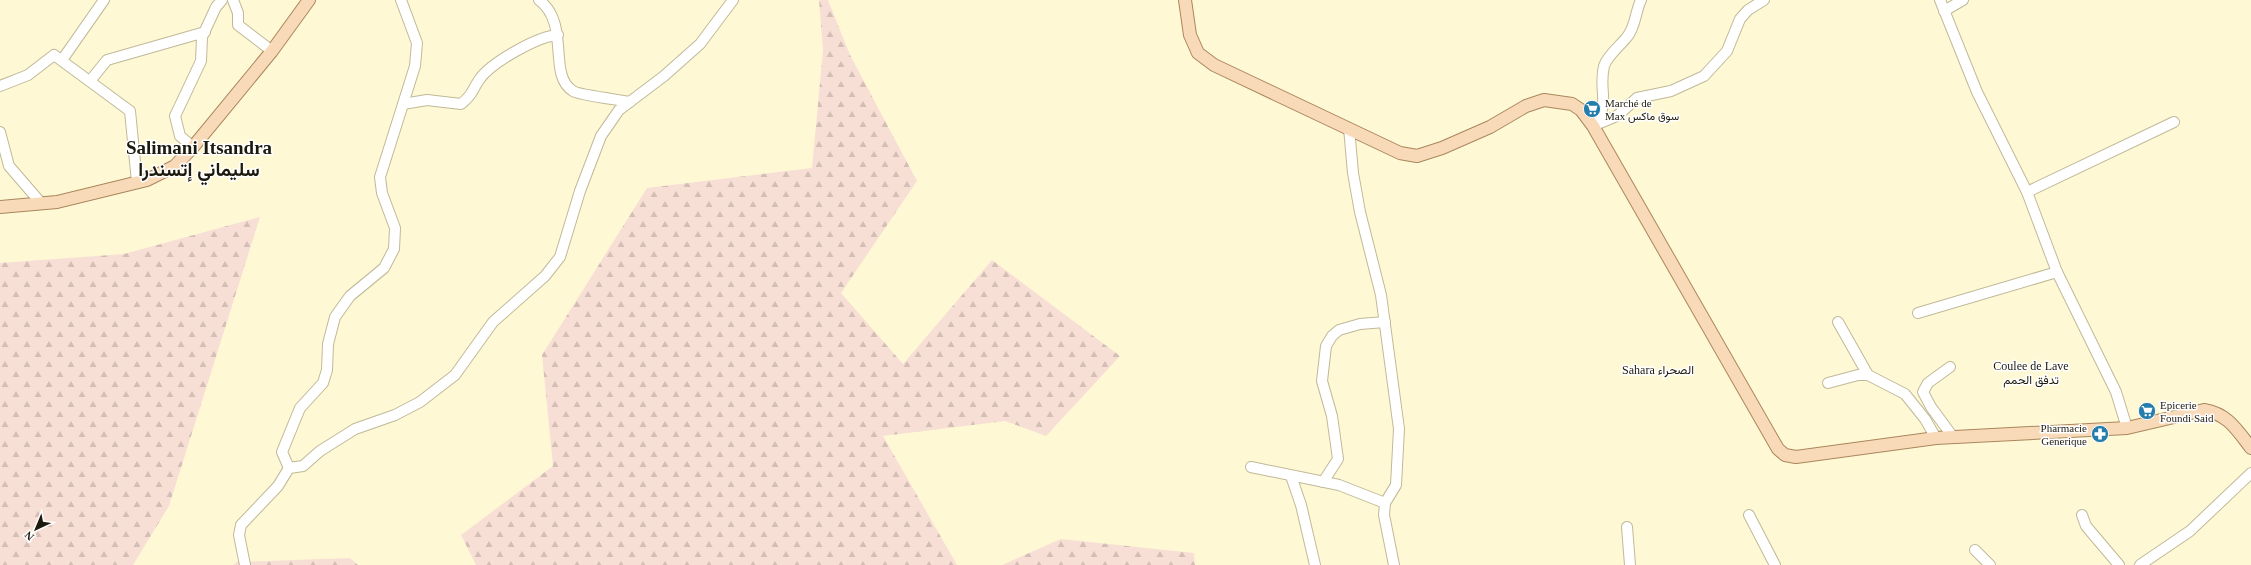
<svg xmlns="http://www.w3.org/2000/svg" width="2251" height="565" viewBox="0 0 2251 565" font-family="'Times New Roman',Vazirmatn,serif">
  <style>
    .forest { fill: url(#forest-firs) }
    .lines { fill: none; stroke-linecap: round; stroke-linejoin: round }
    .minor-casing { stroke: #c0b998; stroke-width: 12 }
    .major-casing { stroke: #a9875d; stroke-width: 14 }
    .minor { stroke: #fff; stroke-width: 10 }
    .major { stroke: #f9dab8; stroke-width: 12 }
    .labels { text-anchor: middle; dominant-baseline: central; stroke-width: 3; stroke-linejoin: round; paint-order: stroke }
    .poi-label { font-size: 11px; fill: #1c190d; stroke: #fff; text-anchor: start }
    .neighbourhood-label { font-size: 12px; fill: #1c190d; stroke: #fff }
    .town-label { font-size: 19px; font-weight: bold; fill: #1c190d; stroke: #fff }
  </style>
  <defs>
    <pattern id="forest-firs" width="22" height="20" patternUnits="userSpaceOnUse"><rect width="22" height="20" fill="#f8dfd5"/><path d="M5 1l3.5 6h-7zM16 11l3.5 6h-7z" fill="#d4bfb6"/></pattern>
  </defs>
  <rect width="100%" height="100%" fill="#fff8d5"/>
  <g class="forest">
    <path d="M819 0H828L850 55 917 181 841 293 903 364 992 260 1120 356 1046 436 1005 421 883 436 957 565H476L461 535 553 466 542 355 647 188 812 168 823 50Z"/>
    <path d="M260 217 169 506 133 565H0V263L124 254Z"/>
    <path d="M1061 539 1194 553 1195 565H1002Z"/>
    <path d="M350 558 358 565H233L237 562Z"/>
  </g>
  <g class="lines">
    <defs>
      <g id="minor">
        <path d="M233 0 238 13V25L272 51"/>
        <path d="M539 0C571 24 547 75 573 91 578 95 621 100 630 102"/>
        <path d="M1940 0 1977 92 2027 192 2057 272 2116 392 2127 428"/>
        <path d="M1944 11 1963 0"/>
        <path d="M62 60 104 0"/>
        <path d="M90 81 107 60 205 32"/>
        <path d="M0 86 28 75 54 55 130 111 137 182"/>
        <path d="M403 104 427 100 461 104C473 94 471 92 479 80 490 63 538 36 558 35"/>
        <path d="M1594 125C1611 103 1598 91 1604 66 1607 56 1620 46 1627 37 1636 26 1635 12 1641 0"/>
        <path d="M1593 126 1617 116 1637 98 1671 91 1704 76 1727 51 1740 19 1748 10 1764 0"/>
        <path d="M1349 128 1353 173 1360 212 1381 295 1399 429 1396 485 1385 503 1384 515 1394 565"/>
        <path d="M0 132 9 166 41 203"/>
        <path d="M193 147 180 136 175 116 201 61 202 37 216 7 222 0"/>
        <path d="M2027 192 2174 122"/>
        <path d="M1918 313 2057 272"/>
        <path d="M1838 322 1868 375"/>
        <path d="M1950 367 1928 383 1923 392 1931 407 1953 437"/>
        <path d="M1828 383 1858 375H1868L1905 394 1925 419 1936 438"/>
        <path d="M1251 467 1339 485 1385 503"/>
        <path d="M289 468 303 466 320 451 355 429 395 415 420 402 455 375 493 322 545 276 560 257 580 191 601 136 619 110 664 76 700 44 733 0"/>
        <path d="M289 468 282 452 300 408 323 383 327 370 328 344 335 317 350 296 384 268 394 249 395 228 382 193 380 177 415 66 417 43 401 0"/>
        <path d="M1291 476 1301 505 1315 565"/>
        <path d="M1323 482 1338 459 1332 416 1322 381 1326 346 1332 336 1339 330 1360 324 1385 322"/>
        <path d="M1749 515 1775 565"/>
        <path d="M2082 515 2086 526 2119 565"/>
        <path d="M1627 527 1630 565"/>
        <path d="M1975 550 1990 565"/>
        <path d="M245 565 239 535 241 525 278 486 289 468"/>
        <path d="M2140 565 2190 531 2251 473"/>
      </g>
      <g id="major">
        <path d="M1185 0 1190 35 1198 53 1214 65 1400 153 1417 156 1442 148 1490 127 1526 106 1544 100 1572 104 1581 110 1593 126 1778 449 1785 455 1796 457 1936 438 2127 428 2204 410C2228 414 2237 430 2251 448"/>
        <path d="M0 207 57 202 147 180 175 166 193 147 272 51 309 0"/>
      </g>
    </defs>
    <use href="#minor" class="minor-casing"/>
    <use href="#major" class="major-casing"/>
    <use href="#minor" class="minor"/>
    <use href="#major" class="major"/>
  </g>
  <defs>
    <symbol id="supermarket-disc" viewBox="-11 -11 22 22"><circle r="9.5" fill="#247dab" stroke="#fff"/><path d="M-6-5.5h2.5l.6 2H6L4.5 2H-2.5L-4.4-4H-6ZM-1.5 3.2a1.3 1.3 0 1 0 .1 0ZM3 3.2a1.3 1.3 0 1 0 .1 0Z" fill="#fff"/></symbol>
    <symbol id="pharmacy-disc" viewBox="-11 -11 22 22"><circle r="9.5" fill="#247dab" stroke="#fff"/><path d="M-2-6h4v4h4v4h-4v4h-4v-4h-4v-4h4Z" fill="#fff"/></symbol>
  </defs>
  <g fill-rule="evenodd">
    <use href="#supermarket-disc" x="1582" y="99" width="20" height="20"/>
    <use href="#supermarket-disc" x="2137" y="401" width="20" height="20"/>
    <use href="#pharmacy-disc" x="2090" y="424" width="20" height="20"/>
  </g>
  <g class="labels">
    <g class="poi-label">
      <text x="1605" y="103">Marché de<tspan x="1605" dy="13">Max سوق ماكس</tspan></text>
      <text x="2160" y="405">Epicerie<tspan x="2160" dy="13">Foundi Said</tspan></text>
      <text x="2087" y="428" text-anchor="end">Pharmacie<tspan x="2087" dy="13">Generique</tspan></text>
    </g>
    <g class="neighbourhood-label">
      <text x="2031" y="366">Coulee de Lave<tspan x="2031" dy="14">تدفق الحمم</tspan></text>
      <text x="1658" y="370">Sahara الصحراء</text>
    </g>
    <g class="town-label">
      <text x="199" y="147">Salimani Itsandra<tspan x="199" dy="22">سليماني إتسندرا</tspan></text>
    </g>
  </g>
  <g transform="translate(36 529) rotate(224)" stroke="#ffffff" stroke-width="3" paint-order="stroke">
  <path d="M0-3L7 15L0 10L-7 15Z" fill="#1c190d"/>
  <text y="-6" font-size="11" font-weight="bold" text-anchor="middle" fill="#1c190d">N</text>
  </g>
</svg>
